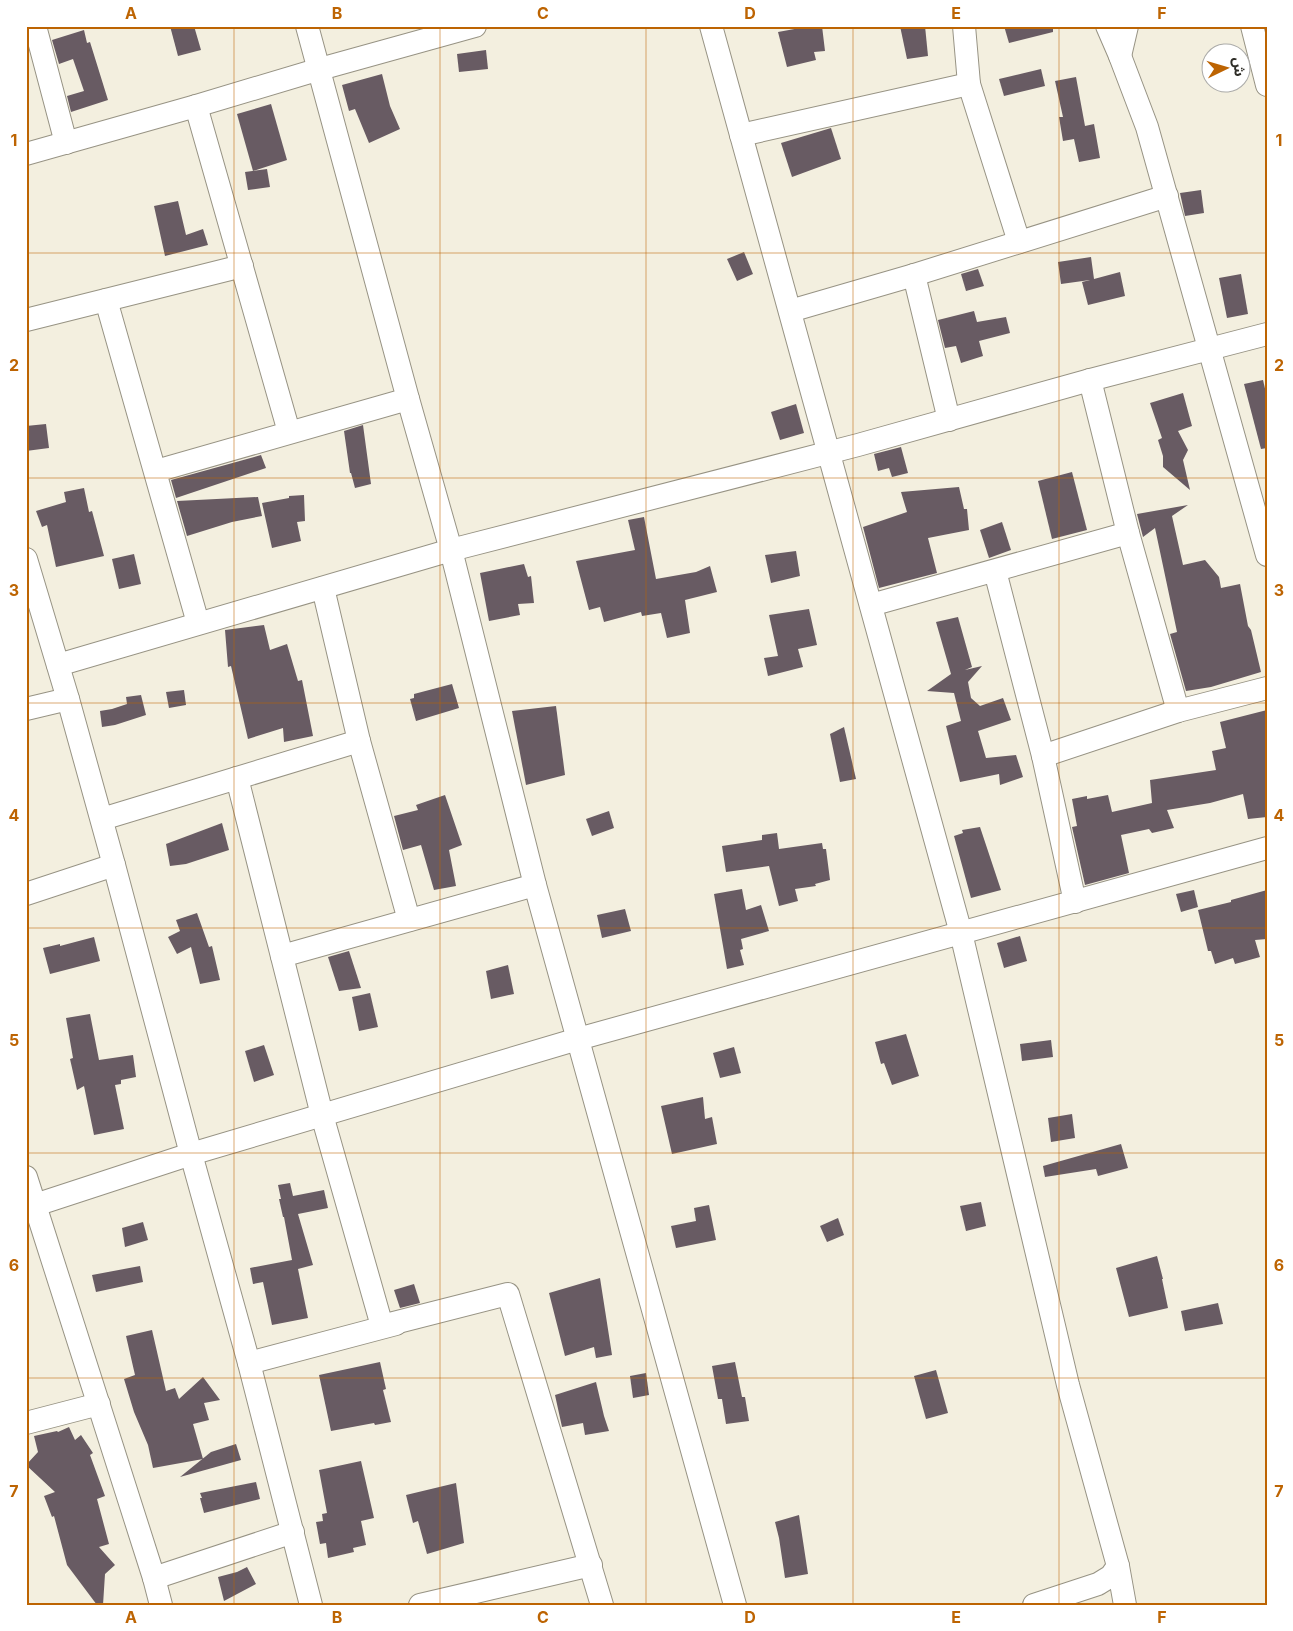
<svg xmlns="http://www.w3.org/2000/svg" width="1293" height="1631" viewBox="0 0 1293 1631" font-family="Inter,'Noto Sans Arabic',sans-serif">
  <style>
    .building { fill: #685b63 }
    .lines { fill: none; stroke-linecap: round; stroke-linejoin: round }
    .minor-casing { stroke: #979384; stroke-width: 24 }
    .minor { stroke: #fff; stroke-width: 22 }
    .grid { fill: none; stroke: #bd6402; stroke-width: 1; stroke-opacity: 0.55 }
    .neatline { fill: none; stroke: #bd6402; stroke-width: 2 }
    .grid-label { font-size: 16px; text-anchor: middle; font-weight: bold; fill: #bd6402 }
  </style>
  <rect width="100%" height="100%" fill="#f3efdf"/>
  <g class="building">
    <path d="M170 26H194L201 50 178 56Z"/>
    <path d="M811 26H822L825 51 814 52 816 60 787 67 778 32Z"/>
    <path d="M900 26H925L928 56 907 59Z"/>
    <path d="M1004 26H1053V32L1009 43Z"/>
    <path d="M84 30 87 43 90 42 108 100 71 112 67 96 84 91 73 59 59 64 52 40Z"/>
    <path d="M486 50 488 69 459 72 457 54Z"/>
    <path d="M1041 69 1045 86 1004 96 999 79Z"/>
    <path d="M382 74 390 106 400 129 369 143 355 109 349 111 342 85Z"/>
    <path d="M1076 77 1085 126 1094 124 1100 158 1079 162 1074 139 1063 141 1059 117H1063L1055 81Z"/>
    <path d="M271 104 287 160 253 171 237 114Z"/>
    <path d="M831 128 841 159 792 177 781 143Z"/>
    <path d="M267 169 270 187 248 190 245 172Z"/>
    <path d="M1201 190 1204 213 1185 216 1180 193Z"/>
    <path d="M178 201 186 235 203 229 208 245 165 256 154 206Z"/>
    <path d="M744 252 753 274 737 281 727 259Z"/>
    <path d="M1091 257 1094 279 1120 272 1125 296 1088 305 1082 282 1090 280 1061 284 1058 262Z"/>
    <path d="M978 269 984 286 966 291 961 274Z"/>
    <path d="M1241 274 1248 314 1227 318 1219 278Z"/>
    <path d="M974 311 977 322 1006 317 1010 333 979 341 983 356 961 363 956 346 945 348 938 320Z"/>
    <path d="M1263 380 1267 397V448L1261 449 1244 384Z"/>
    <path d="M1183 393 1192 426 1178 431 1188 450 1183 460 1190 490 1163 467V456L1158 440 1162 438 1150 403Z"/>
    <path d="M796 404 804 433 780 440 771 412Z"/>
    <path d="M46 424 49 448 26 451V426Z"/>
    <path d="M363 425 371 484 355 488 351 473H350L344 431Z"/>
    <path d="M901 447 908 473 892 477 889 468 878 471 874 454Z"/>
    <path d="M261 455 266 468 176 498 171 480Z"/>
    <path d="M1072 472 1087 530 1052 539 1038 481Z"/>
    <path d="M959 487 964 509H967L969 530 928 538 937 573 879 588 863 527 907 512 901 492Z"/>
    <path d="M84 488 89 512 92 511 104 556 56 567 47 525 42 527 36 511 66 502 64 492Z"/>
    <path d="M304 495 305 521 297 522 301 541 272 548 262 503 289 498V496Z"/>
    <path d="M258 497 262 516 232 522 187 536 177 501Z"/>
    <path d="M1188 505 1172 516 1183 565 1205 560 1219 577 1221 588 1240 584 1248 626 1251 630 1261 672 1211 687 1186 691 1170 634 1177 632 1155 528 1143 537 1137 514Z"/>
    <path d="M644 517 656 579 696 572 710 566 717 592 685 600 690 633 667 638 661 613 642 616 641 612 604 622 600 607 589 610 576 561 635 550 628 520Z"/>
    <path d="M1002 522 1011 550 989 558 980 530Z"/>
    <path d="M796 551 800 576 771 583 765 555Z"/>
    <path d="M134 554 141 584 119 589 112 559Z"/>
    <path d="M524 564 528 577 531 576 534 603 518 604 520 615 489 621 480 573Z"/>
    <path d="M809 609 817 645 798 649 803 667 768 676 764 658 778 656 769 615Z"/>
    <path d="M958 617 972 667 965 670 982 666 968 682 971 698 980 706 1003 698 1011 720 978 731 986 758 1016 755 1023 777 1000 785 999 774 960 782 946 726 961 721 954 693 927 691 951 674 936 622Z"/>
    <path d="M264 625 270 650 287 644 298 681 302 680 313 736 284 742 283 728 248 739 231 666 228 667 225 630Z"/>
    <path d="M452 684 459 708 416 721 410 699 414 698V694Z"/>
    <path d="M184 690 186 705 169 708 166 692Z"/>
    <path d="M141 695 146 715 115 725 102 727 100 711 112 709 127 704 126 697Z"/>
    <path d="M556 706 565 775 526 785 512 711Z"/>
    <path d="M1267 710V817L1248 819 1243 794 1210 803 1167 810 1174 828 1152 833 1149 829 1121 835 1129 873 1085 885 1072 827 1077 826 1072 799 1087 796V799L1108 795 1112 812 1152 803 1150 780 1216 770 1212 751 1226 748 1220 722Z"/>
    <path d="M844 727 856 779 840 782 830 734Z"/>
    <path d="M445 795 462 845 449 850 456 886 434 890 421 845 403 850 394 816 418 810 416 805Z"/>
    <path d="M609 811 614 828 592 836 586 819Z"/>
    <path d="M222 823 229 850 186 864 170 866 166 844Z"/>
    <path d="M980 827 1001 890 971 898 954 836 963 833 962 830Z"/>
    <path d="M777 833 779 849 822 843 823 849H826L830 880 815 884 816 886 795 889 798 901 779 906 769 866 726 872 722 846 762 840V835Z"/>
    <path d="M742 889 746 910 761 905 769 931 741 939 743 949 740 950 744 965 727 969 714 894Z"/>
    <path d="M1194 890 1198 907 1181 912 1176 894Z"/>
    <path d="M1267 890V939L1255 940 1260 957 1235 964 1233 958 1215 964 1211 951H1208L1198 910 1231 902V900Z"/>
    <path d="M625 909 631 931 602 938 597 915Z"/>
    <path d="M197 913 209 947 212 946 220 980 200 984 191 947 177 954 168 937 180 931 176 920Z"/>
    <path d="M1020 936 1027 961 1004 968 997 943Z"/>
    <path d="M94 937 100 961 50 974 43 948 60 944V946Z"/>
    <path d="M349 951 361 988 339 991 328 957Z"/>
    <path d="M508 965 514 994 491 999 486 971Z"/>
    <path d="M370 993 378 1027 359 1031 352 997Z"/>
    <path d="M90 1014 99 1060 133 1055 136 1077 121 1080V1084L115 1085 124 1129 94 1135 84 1086 77 1090 70 1059 73 1058 66 1018Z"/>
    <path d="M906 1034 919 1076 892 1085 884 1063 881 1064 875 1042Z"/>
    <path d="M1051 1040 1053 1057 1022 1061 1020 1044Z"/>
    <path d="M264 1045 274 1075 254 1082 245 1051Z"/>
    <path d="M734 1047 741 1073 720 1078 713 1053Z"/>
    <path d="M703 1097 705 1119 712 1117 717 1144 672 1154 661 1106Z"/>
    <path d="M1072 1114 1075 1138 1051 1142 1048 1118Z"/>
    <path d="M1121 1144 1128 1168 1098 1176 1096 1169 1045 1177 1043 1166Z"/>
    <path d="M290 1183 293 1196 324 1190 328 1208 298 1214 313 1265 298 1269 308 1318 272 1325 263 1282 253 1284 250 1268 292 1260 284 1217H283L279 1199H281L278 1185Z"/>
    <path d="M981 1202 986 1226 966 1231 960 1206Z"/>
    <path d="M709 1205 716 1240 676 1248 671 1226 696 1221 694 1208Z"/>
    <path d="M838 1218 844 1235 827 1242 820 1226Z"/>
    <path d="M143 1222 148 1240 125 1247 122 1228Z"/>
    <path d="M1157 1256 1163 1279H1162L1168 1308 1129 1317 1116 1268Z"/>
    <path d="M140 1266 143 1282 96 1292 92 1275Z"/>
    <path d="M600 1278 612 1355 596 1358 594 1347 565 1356 549 1293Z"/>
    <path d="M414 1284 420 1303 400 1308 394 1290Z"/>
    <path d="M1218 1303 1223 1324 1185 1331 1181 1311Z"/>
    <path d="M152 1330 166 1391 175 1388 179 1399 203 1377 220 1400 204 1403 209 1420 193 1424 203 1459 153 1468 148 1445 134 1412 124 1379 135 1375 126 1336Z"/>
    <path d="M380 1362 386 1389 383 1390 391 1422 375 1425 374 1423 331 1431 319 1375Z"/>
    <path d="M735 1362 742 1397H745L749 1421 726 1424 722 1399H718L712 1366Z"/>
    <path d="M936 1370 948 1413 926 1419 914 1376Z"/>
    <path d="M646 1373 649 1395 633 1398 630 1376Z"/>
    <path d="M596 1382 604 1416 609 1431 585 1435 583 1423 562 1427 555 1395Z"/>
    <path d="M69 1427 75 1440 81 1435 93 1453 90 1455 105 1496 97 1499 109 1544 99 1547 115 1565 105 1574 103 1605H97L67 1565 54 1516 52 1517 44 1496 55 1492 26 1465 38 1452 34 1436 57 1431 58 1432Z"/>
    <path d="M236 1444 241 1460 180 1477 211 1452Z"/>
    <path d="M361 1461 374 1518 361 1521 366 1545 353 1548 354 1552 328 1558 326 1543 320 1544 316 1522 323 1521 322 1514 327 1513 319 1470Z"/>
    <path d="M256 1482 260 1499 204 1513 200 1498H202L200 1493Z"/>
    <path d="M456 1483 464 1543 427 1554 418 1521 413 1523 406 1495Z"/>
    <path d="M799 1515 808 1574 785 1578 779 1538 775 1522Z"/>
    <path d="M247 1567 256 1584 224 1601 218 1577 237 1572Z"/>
  </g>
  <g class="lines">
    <defs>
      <g id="minor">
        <path d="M35 26 66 143"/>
        <path d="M307 26 408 399 451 550 535 885 735 1605"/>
        <path d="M711 26 961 933 1068 1385 1118 1566 1125 1605"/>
        <path d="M964 26 969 84 1019 242"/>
        <path d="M1107 26 1120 56 1147 127 1267 555"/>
        <path d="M1252 26 1267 85"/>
        <path d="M1120 56 1127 26"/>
        <path d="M196 106 289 432"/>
        <path d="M741 135 969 84"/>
        <path d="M26 154 196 106 320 69 475 26"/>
        <path d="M914 275 949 420"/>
        <path d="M106 300 198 623"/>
        <path d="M790 311 914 275 1167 196"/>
        <path d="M26 320 242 266"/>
        <path d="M1090 380 1128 533 1178 711"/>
        <path d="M156 471 408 399"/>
        <path d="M26 559 68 699 114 865 191 1154 249 1363 311 1605"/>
        <path d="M995 571 1043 756 1075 902"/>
        <path d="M323 588 359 741 409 920"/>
        <path d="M871 605 1128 533"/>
        <path d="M58 665 451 550 858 445 1090 380 1267 334"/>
        <path d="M26 709 68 699"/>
        <path d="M1043 756 1178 711 1267 688"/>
        <path d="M237 778 322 1115 382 1326 508 1294 602 1605"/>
        <path d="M102 819 359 741"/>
        <path d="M26 894 114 865"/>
        <path d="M282 956 535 885"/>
        <path d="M26 1177 154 1578 161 1605"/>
        <path d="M26 1208 191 1154 578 1039 1267 848"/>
        <path d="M249 1363 396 1324"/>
        <path d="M26 1423 99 1404"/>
        <path d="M154 1578 293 1532"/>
        <path d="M420 1605 591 1565"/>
        <path d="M1034 1605 1098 1584 1111 1576 1118 1566"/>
      </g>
    </defs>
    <use href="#minor" class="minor-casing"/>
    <use href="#minor" class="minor"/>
  </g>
  <path class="grid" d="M234 26V1605M440 26V1605M646 26V1605M853 26V1605M1059 26V1605M26 253H1267M26 478H1267M26 703H1267M26 928H1267M26 1153H1267M26 1378H1267"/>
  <rect width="1293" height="1631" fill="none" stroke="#ffffff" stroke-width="55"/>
  <g transform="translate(1226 68) rotate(85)"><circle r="24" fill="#ffffff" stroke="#ababa9"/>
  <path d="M0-4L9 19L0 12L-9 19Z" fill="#bd6402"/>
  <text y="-8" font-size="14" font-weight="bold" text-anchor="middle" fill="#2e2d27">ش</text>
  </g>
  <rect x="28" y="28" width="1238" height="1576" class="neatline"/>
  <g class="grid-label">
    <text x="131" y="19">A</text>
    <text x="337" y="19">B</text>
    <text x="543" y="19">C</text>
    <text x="750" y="19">D</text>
    <text x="956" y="19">E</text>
    <text x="1162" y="19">F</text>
    <text x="14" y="146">1</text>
    <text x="1279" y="146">1</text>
    <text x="14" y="371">2</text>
    <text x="1279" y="371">2</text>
    <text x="14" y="596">3</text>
    <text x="1279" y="596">3</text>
    <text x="14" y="821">4</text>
    <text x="1279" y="821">4</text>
    <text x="14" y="1046">5</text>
    <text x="1279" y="1046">5</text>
    <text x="14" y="1271">6</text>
    <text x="1279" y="1271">6</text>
    <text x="14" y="1497">7</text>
    <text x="1279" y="1497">7</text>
    <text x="131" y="1623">A</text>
    <text x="337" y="1623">B</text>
    <text x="543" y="1623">C</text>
    <text x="750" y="1623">D</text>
    <text x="956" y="1623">E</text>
    <text x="1162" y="1623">F</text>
  </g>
</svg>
